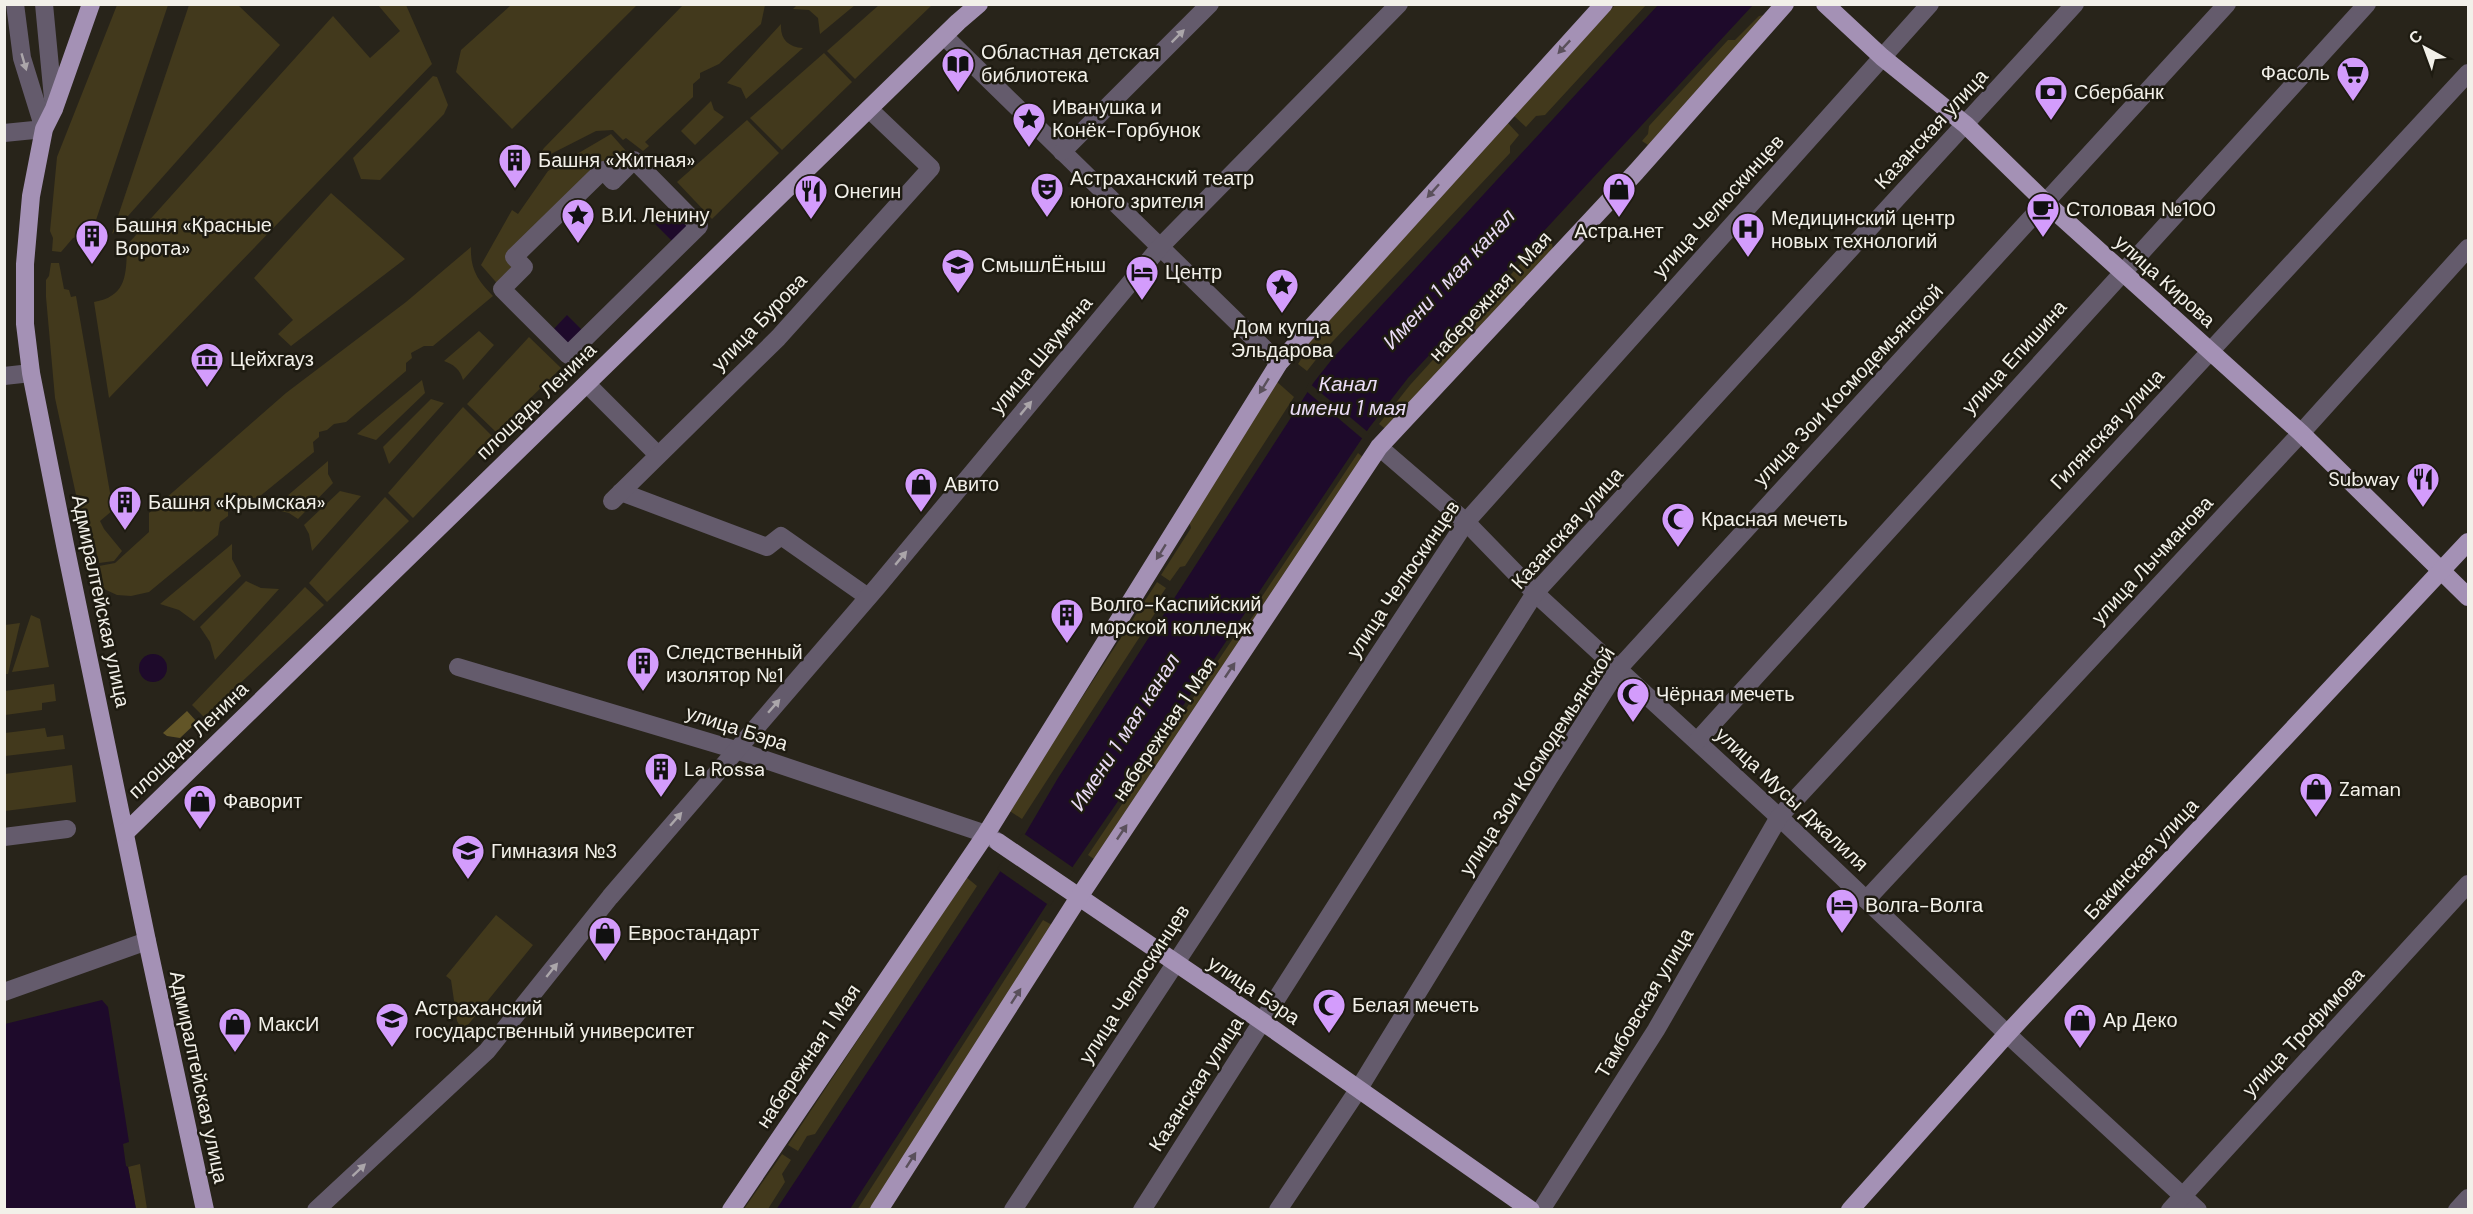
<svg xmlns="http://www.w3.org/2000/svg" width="2473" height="1214" viewBox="0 0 2473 1214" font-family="'DM Sans',sans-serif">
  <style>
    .green { fill: #42391c }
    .forest { fill: #625527 }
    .water { fill: #1e0a2b }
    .pier { fill: #28241a }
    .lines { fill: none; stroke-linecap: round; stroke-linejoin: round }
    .minor { stroke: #645b6c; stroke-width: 18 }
    .major { stroke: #a491b5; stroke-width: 18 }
    .oneway { fill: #aba6aa }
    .oneway2 { fill: #5a505b }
    .labels { text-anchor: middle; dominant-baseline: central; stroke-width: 5; stroke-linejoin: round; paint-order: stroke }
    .poi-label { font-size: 20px; fill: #f2f0e9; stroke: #1e1b11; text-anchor: start }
    .street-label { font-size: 20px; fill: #f2f0e9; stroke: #1e1b11 }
    .water-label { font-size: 21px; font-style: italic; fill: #eadcf6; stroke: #1e1b11 }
  </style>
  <rect width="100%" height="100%" fill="#28241a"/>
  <g class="green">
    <path d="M117 5H168L92 232 73 238 61 252 52 251 53 238 50 231 57 157Z"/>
    <path d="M189 5H238L280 45 112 234Z"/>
    <path d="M378 5H406L432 64 109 398 94 302C128 296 126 273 127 245L333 16 370 58 400 31Z"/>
    <path d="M511 5V4L637 5 512 129 456 72 461 50Z"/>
    <path d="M683 5H765L761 24 719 64 700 73V78L693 84V97L645 142 649 146 643 151 626 138 623 140 613 130 596 131 547 156 539 155 544 148Z"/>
    <path d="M797 5V4L855 5 820 34 818 18 809 10 793 9Z"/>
    <path d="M879 5H932L855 79 827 51Z"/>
    <path d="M1615 5H1646L1545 115 1536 116 1526 127 1513 115Z"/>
    <path d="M1769 14 1648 145 1642 141 1648 134 1649 126 1728 40H1735L1759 16Z"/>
    <path d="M781 24C780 39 788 47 803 48L746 99 741 88 727 83Z"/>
    <path d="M824 53 852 82 782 150 750 118Z"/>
    <path d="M433 76 437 77 448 105 444 114 380 180 361 179 353 158Z"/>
    <path d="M711 101 714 110 724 117 695 145 681 131Z"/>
    <path d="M747 120 779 153 712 219 677 182Z"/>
    <path d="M1507 122 1519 135 1510 146V153L1318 357 1307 371 1298 364 1307 350 1303 345Z"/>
    <path d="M611 134 634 160 613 181 603 171 514 257 524 267 502 289 481 265 512 210 518 214 548 171Z"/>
    <path d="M331 193 405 259 291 346 278 334 293 320 254 278Z"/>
    <path d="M1545 237 1552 243 1553 250 1387 430 1379 424 1410 385Z"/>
    <path d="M471 247C470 269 478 281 493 296L433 346H424L411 353 412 358 406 363V371L346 422 334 424 327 430 319 432V437L313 442 314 452 259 497 249 499 240 506 233 505 228 510V516L220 522 218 535 149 592 131 596 117 595 104 589 99 581V566L115 563 149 532V513L286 393 406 302Z"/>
    <path d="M51 263H59L64 289 69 290 71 297 76 296 113 510 100 521 104 529 122 551 114 561 99 563 92 534 83 527 55 398 46 297V280L49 276Z"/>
    <path d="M479 331 494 345 463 380C460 369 454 365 444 361Z"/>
    <path d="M529 337 561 368 496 432 467 404Z"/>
    <path d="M422 380 425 393 376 440 357 434Z"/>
    <path d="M1276 381 1294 397 1185 566 1180 567 1170 581 1161 575 1191 528 1188 517Z"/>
    <path d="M431 399 444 403 389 464 383 447Z"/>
    <path d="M463 407 492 436 413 518 388 493Z"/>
    <path d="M1358 453 1365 459 1255 623 1250 620 1257 611 1255 607Z"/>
    <path d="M328 461V474L333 483 298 519 289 513 272 509Z"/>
    <path d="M340 491 361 496 312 551 309 534 304 525Z"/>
    <path d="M385 497 409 521 327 602 309 583Z"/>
    <path d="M232 544V559L241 576 194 621 179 610 160 604Z"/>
    <path d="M246 581 261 588 279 589 215 660 210 642 200 627Z"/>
    <path d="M1157 582 1166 588 1157 601 1159 607 1022 819 1005 808 1061 730Z"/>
    <path d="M305 587 324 605 204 717 192 705Z"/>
    <path d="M31 615 40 619 49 667 12 672Z"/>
    <path d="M20 623 8 674H5V625Z"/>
    <path d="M1244 628 1249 632 1097 861 1088 855 1236 634H1240Z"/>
    <path d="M54 684 56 701 42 703V710L5 715V691Z"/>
    <path d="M45 728 47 737 63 735 65 749 5 756V733Z"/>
    <path d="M72 765 76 802 5 811V774Z"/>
    <path d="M966 877 977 886 815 1134 807 1136 798 1151 788 1145Z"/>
    <path d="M496 915 533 945 463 1031 457 1021 451 980 446 976Z"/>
    <path d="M1043 920 1054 926 870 1209 857 1210Z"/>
    <path d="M782 1154 791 1160 782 1174 785 1182 768 1209H744Z"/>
    <path d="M140 1164 147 1209H136L128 1167Z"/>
  </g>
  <path class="forest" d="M187 711 197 722 180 738 167 736 163 733Z"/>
  <g class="water">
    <path d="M1658 5H1753L1408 378 1369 428 1154 749 1047 904 850 1209 776 1210 1025 834 1058 778 1314 382 1333 358Z"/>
    <path d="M677 203 699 226 678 247 655 224Z"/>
    <path d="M567 315 588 336 568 355 548 335Z"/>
    <circle cx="153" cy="668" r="14"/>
    <path d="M102 1000 108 1007 129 1142 123 1144 126 1166 128 1167 136 1209H5V1024Z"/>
  </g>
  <g class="pier">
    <path d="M1309 383 1369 433 1364 440 1305 390Z"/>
    <path d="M1023 833 1075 869 1050 906 997 869Z"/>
  </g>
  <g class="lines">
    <g class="minor">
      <path d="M44 4 54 109"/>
      <path d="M944 36 1279 363"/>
      <path d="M4 133 44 129 22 58 15 4"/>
      <path d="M1062 152 1210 4"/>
      <path d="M634 160 699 226 568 355 502 289 524 267 514 257 603 170 613 181Z"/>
      <path d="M4 376 31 373"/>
      <path d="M587 384 658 455"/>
      <path d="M1379 447 1466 522 1535 593 1779 817 2019 1045 2198 1210"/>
      <path d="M621 492 767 547 781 536 868 597"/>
      <path d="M612 501 778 338 931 168 869 109"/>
      <path d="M458 667 736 750 986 834 998 842"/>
      <path d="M1697 741 2367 4"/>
      <path d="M4 837 67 829"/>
      <path d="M1866 900 2301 433 2468 248"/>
      <path d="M4 992 147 941"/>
      <path d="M316 1210 487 1051 610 897 878 586 1160 247 1399 4"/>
      <path d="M1013 1210 1466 522 1930 4"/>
      <path d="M1142 1210 1535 593 2075 4"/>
      <path d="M1278 1210 1358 1090 1549 778 1619 668 2227 4"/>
      <path d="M1541 1210 1656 1030 1779 817 2468 73"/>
      <path d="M2170 1210 2468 884"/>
      <path d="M2457 1210 2468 1198"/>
    </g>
    <g class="major">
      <path d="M91 4 54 109 44 129 31 196 25 264V324L31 373 65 545 147 941 205 1210"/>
      <path d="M1825 4 1882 57 1966 125 2046 203 2301 433 2468 597"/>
      <path d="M126 832 958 22 979 4"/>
      <path d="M998 842 1263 1022 1531 1210"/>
      <path d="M731 1210 986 834 1279 363 1604 4"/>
      <path d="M879 1210 1079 897 1379 447 1636 172 1785 4"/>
      <path d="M1850 1210 2007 1034 2468 542"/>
    </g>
  </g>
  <defs><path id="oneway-solid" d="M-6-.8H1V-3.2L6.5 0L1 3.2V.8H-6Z" transform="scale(1.5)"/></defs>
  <g class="oneway">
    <use href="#oneway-solid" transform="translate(1178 36) rotate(-45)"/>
    <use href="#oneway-solid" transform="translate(24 62) rotate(74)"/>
    <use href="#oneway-solid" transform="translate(1026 408) rotate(-50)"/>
    <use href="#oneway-solid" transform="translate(901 558) rotate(-50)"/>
    <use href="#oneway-solid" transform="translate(774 706) rotate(-49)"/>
    <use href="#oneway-solid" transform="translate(676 819) rotate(-49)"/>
    <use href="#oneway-solid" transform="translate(552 970) rotate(-51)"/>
    <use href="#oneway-solid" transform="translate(359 1170) rotate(-43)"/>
  </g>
  <g class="oneway2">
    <use href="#oneway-solid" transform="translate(1564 47) rotate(133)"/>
    <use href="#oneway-solid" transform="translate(1433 191) rotate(132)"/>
    <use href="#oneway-solid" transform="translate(1264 386) rotate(122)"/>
    <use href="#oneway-solid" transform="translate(1161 552) rotate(122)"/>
    <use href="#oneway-solid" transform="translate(1230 670) rotate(-56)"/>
    <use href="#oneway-solid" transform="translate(1122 832) rotate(-56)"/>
    <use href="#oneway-solid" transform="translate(1016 996) rotate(-57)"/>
    <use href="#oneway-solid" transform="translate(911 1160) rotate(-57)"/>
  </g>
  <defs>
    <symbol id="library-pin" viewBox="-11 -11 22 30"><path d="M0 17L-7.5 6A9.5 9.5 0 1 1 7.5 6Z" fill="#d39cfc" stroke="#1e1b11"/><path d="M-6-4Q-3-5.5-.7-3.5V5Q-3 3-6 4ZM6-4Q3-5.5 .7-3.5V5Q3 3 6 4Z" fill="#111"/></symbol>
    <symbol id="supermarket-pin" viewBox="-11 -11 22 30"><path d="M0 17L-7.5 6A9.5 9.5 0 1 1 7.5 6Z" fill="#d39cfc" stroke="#1e1b11"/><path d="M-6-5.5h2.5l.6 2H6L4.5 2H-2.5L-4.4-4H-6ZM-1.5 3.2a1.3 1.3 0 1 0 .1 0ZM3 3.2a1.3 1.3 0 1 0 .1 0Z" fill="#111"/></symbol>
    <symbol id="bank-pin" viewBox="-11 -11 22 30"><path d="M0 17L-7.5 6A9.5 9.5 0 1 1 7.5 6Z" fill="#d39cfc" stroke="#1e1b11"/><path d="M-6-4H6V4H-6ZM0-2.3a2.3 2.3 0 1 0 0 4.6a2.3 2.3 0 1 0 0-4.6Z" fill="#111"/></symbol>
    <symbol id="sight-pin" viewBox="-11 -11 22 30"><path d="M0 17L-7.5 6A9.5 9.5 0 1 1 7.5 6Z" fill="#d39cfc" stroke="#1e1b11"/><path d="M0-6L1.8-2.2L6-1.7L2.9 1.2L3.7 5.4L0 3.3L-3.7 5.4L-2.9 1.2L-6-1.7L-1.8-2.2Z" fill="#111"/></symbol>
    <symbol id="building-pin" viewBox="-11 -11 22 30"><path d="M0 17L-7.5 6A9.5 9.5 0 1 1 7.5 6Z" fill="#d39cfc" stroke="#1e1b11"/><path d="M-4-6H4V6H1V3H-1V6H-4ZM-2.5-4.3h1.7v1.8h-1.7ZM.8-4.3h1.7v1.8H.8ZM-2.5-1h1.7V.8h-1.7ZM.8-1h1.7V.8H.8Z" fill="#111"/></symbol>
    <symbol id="theatre-pin" viewBox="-11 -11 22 30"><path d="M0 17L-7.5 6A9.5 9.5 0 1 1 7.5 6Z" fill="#d39cfc" stroke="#1e1b11"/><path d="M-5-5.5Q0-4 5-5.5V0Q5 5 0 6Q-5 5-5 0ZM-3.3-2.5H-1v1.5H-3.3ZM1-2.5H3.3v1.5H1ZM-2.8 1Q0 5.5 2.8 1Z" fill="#111"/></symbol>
    <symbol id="shop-pin" viewBox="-11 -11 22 30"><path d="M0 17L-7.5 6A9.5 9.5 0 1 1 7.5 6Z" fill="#d39cfc" stroke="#1e1b11"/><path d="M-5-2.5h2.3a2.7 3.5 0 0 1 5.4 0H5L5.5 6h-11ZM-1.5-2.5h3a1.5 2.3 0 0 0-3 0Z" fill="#111"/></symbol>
    <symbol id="restaurant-pin" viewBox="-11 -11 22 30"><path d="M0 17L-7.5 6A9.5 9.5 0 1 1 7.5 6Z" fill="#d39cfc" stroke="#1e1b11"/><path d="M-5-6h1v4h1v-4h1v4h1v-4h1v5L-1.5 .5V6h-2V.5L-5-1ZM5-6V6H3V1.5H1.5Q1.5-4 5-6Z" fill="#111"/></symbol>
    <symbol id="cafe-pin" viewBox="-11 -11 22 30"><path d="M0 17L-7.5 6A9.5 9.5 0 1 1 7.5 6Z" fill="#d39cfc" stroke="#1e1b11"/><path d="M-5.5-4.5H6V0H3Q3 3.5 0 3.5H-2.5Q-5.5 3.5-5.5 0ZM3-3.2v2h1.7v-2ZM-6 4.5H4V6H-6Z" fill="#111"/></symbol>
    <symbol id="hospital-pin" viewBox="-11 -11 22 30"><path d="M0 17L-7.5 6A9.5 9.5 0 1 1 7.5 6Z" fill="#d39cfc" stroke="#1e1b11"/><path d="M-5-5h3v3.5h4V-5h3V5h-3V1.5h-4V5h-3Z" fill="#111"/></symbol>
    <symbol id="school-pin" viewBox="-11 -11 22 30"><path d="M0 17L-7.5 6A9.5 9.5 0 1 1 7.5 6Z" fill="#d39cfc" stroke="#1e1b11"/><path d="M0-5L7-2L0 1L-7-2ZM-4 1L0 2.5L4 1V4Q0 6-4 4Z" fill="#111"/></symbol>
    <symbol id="hotel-pin" viewBox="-11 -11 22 30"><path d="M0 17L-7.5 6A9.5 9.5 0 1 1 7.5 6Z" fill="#d39cfc" stroke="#1e1b11"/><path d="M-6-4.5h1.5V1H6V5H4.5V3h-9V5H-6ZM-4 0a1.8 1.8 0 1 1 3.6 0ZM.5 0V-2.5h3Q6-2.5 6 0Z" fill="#111"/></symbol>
    <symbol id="museum-pin" viewBox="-11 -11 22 30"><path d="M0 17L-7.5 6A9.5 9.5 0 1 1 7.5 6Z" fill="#d39cfc" stroke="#1e1b11"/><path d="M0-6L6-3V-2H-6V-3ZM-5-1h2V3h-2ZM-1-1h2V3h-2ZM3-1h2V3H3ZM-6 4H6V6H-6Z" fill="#111"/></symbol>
    <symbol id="mosque-pin" viewBox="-11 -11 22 30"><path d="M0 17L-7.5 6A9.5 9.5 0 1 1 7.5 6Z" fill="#d39cfc" stroke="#1e1b11"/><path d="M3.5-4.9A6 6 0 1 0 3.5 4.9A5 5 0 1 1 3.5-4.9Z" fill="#111"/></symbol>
    <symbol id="university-pin" viewBox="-11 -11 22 30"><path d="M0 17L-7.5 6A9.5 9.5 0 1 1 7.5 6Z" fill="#d39cfc" stroke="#1e1b11"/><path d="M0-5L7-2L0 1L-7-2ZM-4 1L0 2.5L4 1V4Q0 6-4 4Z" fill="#111"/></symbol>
  </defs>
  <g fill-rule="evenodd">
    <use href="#library-pin" x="939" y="45" width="38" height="52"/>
    <use href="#supermarket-pin" x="2334" y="54" width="38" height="52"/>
    <use href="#bank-pin" x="2032" y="73" width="38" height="52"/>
    <use href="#sight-pin" x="1010" y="100" width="38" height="52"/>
    <use href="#building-pin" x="496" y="141" width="38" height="52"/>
    <use href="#theatre-pin" x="1028" y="170" width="38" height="52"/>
    <use href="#shop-pin" x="1600" y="170" width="38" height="52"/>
    <use href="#restaurant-pin" x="792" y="172" width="38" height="52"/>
    <use href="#cafe-pin" x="2024" y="190" width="38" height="52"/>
    <use href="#sight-pin" x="559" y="196" width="38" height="52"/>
    <use href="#hospital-pin" x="1729" y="210" width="38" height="52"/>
    <use href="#building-pin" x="73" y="217" width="38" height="52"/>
    <use href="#school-pin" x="939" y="246" width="38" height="52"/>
    <use href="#hotel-pin" x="1123" y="253" width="38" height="52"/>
    <use href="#sight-pin" x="1263" y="266" width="38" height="52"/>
    <use href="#museum-pin" x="188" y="340" width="38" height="52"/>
    <use href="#restaurant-pin" x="2404" y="460" width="38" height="52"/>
    <use href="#shop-pin" x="902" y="465" width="38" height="52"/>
    <use href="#building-pin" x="106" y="483" width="38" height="52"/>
    <use href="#mosque-pin" x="1659" y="500" width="38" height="52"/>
    <use href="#building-pin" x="1048" y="596" width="38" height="52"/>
    <use href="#building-pin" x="624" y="644" width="38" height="52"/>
    <use href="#mosque-pin" x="1614" y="675" width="38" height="52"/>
    <use href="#building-pin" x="642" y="750" width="38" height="52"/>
    <use href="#shop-pin" x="2297" y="770" width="38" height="52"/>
    <use href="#shop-pin" x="181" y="782" width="38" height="52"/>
    <use href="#school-pin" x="449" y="832" width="38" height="52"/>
    <use href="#hotel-pin" x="1823" y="886" width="38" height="52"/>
    <use href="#shop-pin" x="586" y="914" width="38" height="52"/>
    <use href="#mosque-pin" x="1310" y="986" width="38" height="52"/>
    <use href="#university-pin" x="373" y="1000" width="38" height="52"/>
    <use href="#shop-pin" x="2061" y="1001" width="38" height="52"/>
    <use href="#shop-pin" x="216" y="1005" width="38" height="52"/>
  </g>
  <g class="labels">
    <g class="poi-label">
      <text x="981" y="52">Областная детская<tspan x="981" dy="23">библиотека</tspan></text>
      <text x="2330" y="73" text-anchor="end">Фасоль</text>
      <text x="2074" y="92">Сбербанк</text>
      <text x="1052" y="107">Иванушка и<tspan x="1052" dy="23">Конёк-Горбунок</tspan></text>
      <text x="538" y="160">Башня «Житная»</text>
      <text x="1070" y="178">Астраханский театр<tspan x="1070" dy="23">юного зрителя</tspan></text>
      <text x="834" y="191">Онегин</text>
      <text x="2066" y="209">Столовая №100</text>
      <text x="601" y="215">В.И. Ленину</text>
      <text x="1771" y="218">Медицинский центр<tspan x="1771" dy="23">новых технологий</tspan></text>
      <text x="115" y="225">Башня «Красные<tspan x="115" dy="23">Ворота»</tspan></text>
      <text x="1619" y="231" text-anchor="middle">Астра.нет</text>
      <text x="981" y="265">СмышлЁныш</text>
      <text x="1165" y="272">Центр</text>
      <text x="1282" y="327" text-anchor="middle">Дом купца<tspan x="1282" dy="23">Эльдарова</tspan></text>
      <text x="230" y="359">Цейхгауз</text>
      <text x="2400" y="479" text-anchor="end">Subway</text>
      <text x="944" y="484">Авито</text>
      <text x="148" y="502">Башня «Крымская»</text>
      <text x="1701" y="519">Красная мечеть</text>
      <text x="1090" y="604">Волго-Каспийский<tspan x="1090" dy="23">морской колледж</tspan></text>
      <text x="666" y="652">Следственный<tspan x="666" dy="23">изолятор №1</tspan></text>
      <text x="1656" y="694">Чёрная мечеть</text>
      <text x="684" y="769">La Rossa</text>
      <text x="2339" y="789">Zaman</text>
      <text x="223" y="801">Фаворит</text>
      <text x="491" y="851">Гимназия №3</text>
      <text x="1865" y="905">Волга-Волга</text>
      <text x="628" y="933">Евроcтандарт</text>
      <text x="1352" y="1005">Белая мечеть</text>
      <text x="415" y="1008">Астраханский<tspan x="415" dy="23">государственный университет</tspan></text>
      <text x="2103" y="1020">Ар Деко</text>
      <text x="258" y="1024">МаксИ</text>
    </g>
    <g class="street-label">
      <text transform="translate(1931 129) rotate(-47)">Казанская улица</text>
      <text transform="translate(1718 206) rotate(-48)">улица Челюскинцев</text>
      <text transform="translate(2165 281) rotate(42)">улица Кирова</text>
      <text transform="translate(1490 296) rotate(-47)">набережная 1 Мая</text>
      <text transform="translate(759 322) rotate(-46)">улица Бурова</text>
      <text transform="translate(1041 355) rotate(-50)">улица Шаумяна</text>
      <text transform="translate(2014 357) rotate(-48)">улица Епишина</text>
      <text transform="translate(1848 385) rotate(-47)">улица Зои Космодемьянской</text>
      <text transform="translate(536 401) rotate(-44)">площадь Ленина</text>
      <text transform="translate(2107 429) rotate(-47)">Гилянская улица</text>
      <text transform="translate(1567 528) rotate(-48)">Казанская улица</text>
      <text transform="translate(2152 560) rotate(-47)">улица Лычманова</text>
      <text transform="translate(1403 579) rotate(-56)">улица Челюскинцев</text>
      <text transform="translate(101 601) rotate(78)">Адмиралтейская улица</text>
      <text transform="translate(737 728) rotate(18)">улица Бэра</text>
      <text transform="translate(1164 729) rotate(-56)">набережная 1 Мая</text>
      <text transform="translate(188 740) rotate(-44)">площадь Ленина</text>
      <text transform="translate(1537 761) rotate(-57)">улица Зои Космодемьянской</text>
      <text transform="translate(1792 799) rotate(43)">улица Мусы Джалиля</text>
      <text transform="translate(2141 859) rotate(-47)">Бакинская улица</text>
      <text transform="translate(1134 984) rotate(-57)">улица Челюскинцев</text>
      <text transform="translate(1254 990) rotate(34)">улица Бэра</text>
      <text transform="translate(1644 1003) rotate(-59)">Тамбовская улица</text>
      <text transform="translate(2303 1032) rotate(-47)">улица Трофимова</text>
      <text transform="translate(808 1056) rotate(-56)">набережная 1 Мая</text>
      <text transform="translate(199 1077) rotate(78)">Адмиралтейская улица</text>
      <text transform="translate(1196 1084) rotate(-57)">Казанская улица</text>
    </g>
    <g class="water-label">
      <text transform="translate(1449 279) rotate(-47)">Имени 1 мая канал</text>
      <text x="1348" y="384">Канал<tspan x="1348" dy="24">имени 1 мая</tspan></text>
      <text transform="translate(1125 732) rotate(-57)">Имени 1 мая канал</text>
    </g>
  </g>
  <rect width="2473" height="1214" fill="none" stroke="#f2f0e9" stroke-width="12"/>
  <g transform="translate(2425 48) rotate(319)" stroke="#1e1b11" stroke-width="4.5" paint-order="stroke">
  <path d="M0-4.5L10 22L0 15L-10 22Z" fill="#f2f0e9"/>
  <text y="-9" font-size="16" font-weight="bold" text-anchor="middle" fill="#f2f0e9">С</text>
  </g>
</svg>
